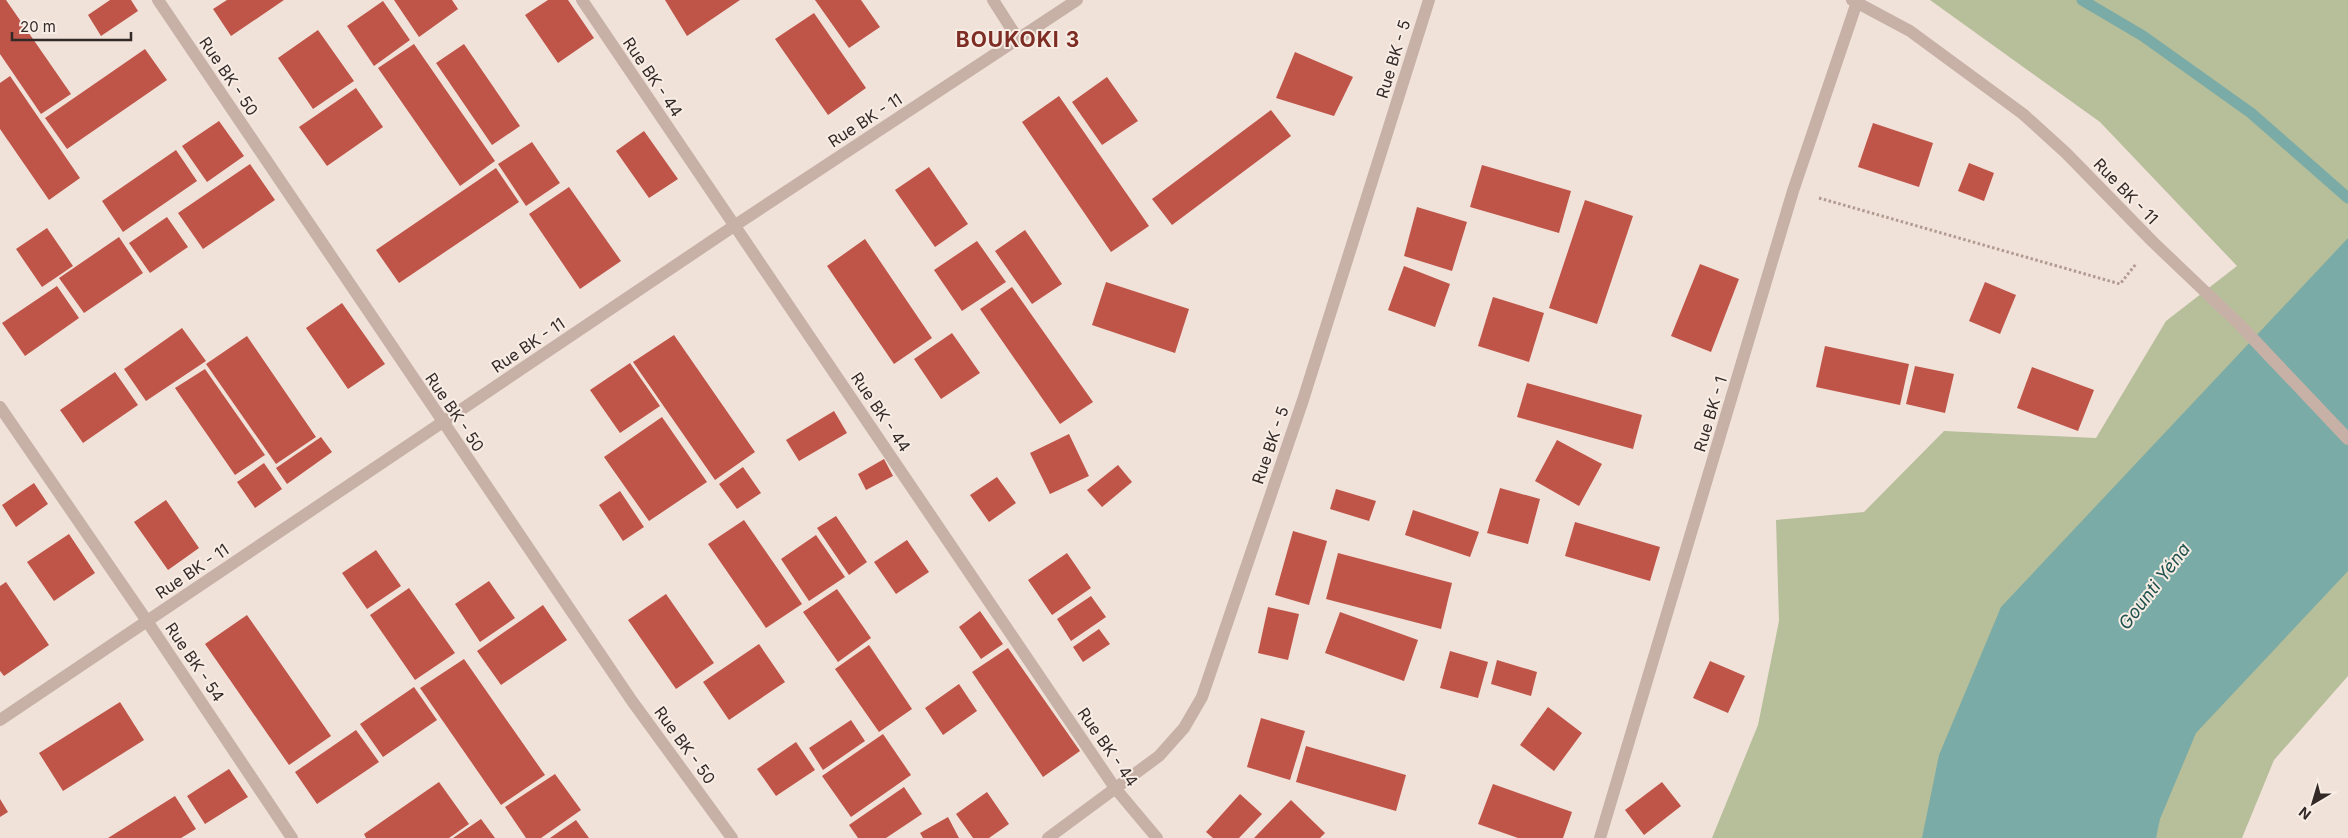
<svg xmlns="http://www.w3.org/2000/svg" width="2348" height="838" viewBox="0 0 2348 838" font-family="Inter,sans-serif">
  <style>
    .green { fill: #b7be9a }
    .water { fill: #7aaba6 }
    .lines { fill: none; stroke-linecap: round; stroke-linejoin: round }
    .stream { stroke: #7aaba6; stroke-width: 11 }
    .building { fill: #bf5448 }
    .path { stroke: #b29a90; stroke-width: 3; stroke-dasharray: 2.5 2.5; stroke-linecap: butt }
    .minor { stroke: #c7b1a6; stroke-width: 12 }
    .labels { text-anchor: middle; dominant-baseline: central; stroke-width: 4; stroke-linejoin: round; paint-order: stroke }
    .street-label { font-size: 16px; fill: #332927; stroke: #f8ede5 }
    .water-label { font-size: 18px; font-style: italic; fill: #1f524f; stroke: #f8ede5 }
    .district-label { font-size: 21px; font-weight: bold; letter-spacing: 1px; fill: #7e2d24; stroke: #f8ede5 }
  </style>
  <rect width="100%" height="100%" fill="#f0e2d9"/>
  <path class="green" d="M1930 0H2348V676L2274 760 2242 838H1712L1758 725 1779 621 1776 520 1864 512 1944 431 2096 438 2166 321 2237 266 2100 122Z"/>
  <path class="water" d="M2348 238V571L2196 733 2160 819 2156 838H1922L1939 755 2001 607Z"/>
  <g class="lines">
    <path class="stream" d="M2082 0 2143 36 2251 113 2348 198"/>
  </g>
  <g class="building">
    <path d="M0 0H6L71 94 41 114 0 54Z"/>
    <path d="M110 0H131L138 11 101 36 88 15Z"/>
    <path d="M227 0H284L231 36 213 9Z"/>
    <path d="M394 0H452L458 9 419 37Z"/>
    <path d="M548 0H568L594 38 558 63 525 15Z"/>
    <path d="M665 0H740L687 36Z"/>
    <path d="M815 0H861L880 27 849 48Z"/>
    <path d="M383 1 410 40 374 66 347 26Z"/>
    <path d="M814 13 866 88 828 115 775 39Z"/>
    <path d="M318 30 354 81 313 109 278 58Z"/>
    <path d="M414 44 495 161 460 186 378 68Z"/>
    <path d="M464 44 520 126 492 145 436 63Z"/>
    <path d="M145 49 167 80 67 149 45 118Z"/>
    <path d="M1295 52 1353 77 1334 116 1276 98Z"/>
    <path d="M10 76 80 178 49 200 0 129V83Z"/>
    <path d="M1107 77 1138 121 1102 145 1072 102Z"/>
    <path d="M356 88 383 127 327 166 299 127Z"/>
    <path d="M1059 96 1149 226 1111 252 1022 122Z"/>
    <path d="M1271 110 1291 136 1172 225 1152 199Z"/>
    <path d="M219 121 244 156 207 182 182 146Z"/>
    <path d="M1873 123 1933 143 1919 187 1858 167Z"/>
    <path d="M644 131 678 179 649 198 616 151Z"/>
    <path d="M532 142 560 183 526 206 498 164Z"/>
    <path d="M176 150 197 181 123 232 102 201Z"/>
    <path d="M1969 163 1994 173 1984 201 1958 191Z"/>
    <path d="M250 164 275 200 203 249 178 213Z"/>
    <path d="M1482 165 1571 191 1559 233 1470 207Z"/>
    <path d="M929 167 968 224 935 247 895 190Z"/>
    <path d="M496 168 519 202 399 283 376 250Z"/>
    <path d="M569 187 621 261 580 289 529 214Z"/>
    <path d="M1585 200 1633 216 1597 324 1549 308Z"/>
    <path d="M1417 207 1467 222 1452 271 1404 256Z"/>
    <path d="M167 217 188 247 150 273 129 243Z"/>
    <path d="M47 228 73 266 42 287 16 249Z"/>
    <path d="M1025 230 1062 284 1032 304 995 251Z"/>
    <path d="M119 237 143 273 84 313 59 278Z"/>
    <path d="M865 239 932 338 894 364 827 266Z"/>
    <path d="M977 241 1006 282 962 311 934 270Z"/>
    <path d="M1700 264 1739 279 1711 352 1671 336Z"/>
    <path d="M1404 266 1450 284 1435 327 1388 310Z"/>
    <path d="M1106 282 1189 309 1175 353 1092 325Z"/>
    <path d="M1985 282 2016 295 2000 334 1969 321Z"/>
    <path d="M57 286 79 318 25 356 2 323Z"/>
    <path d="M1012 287 1093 402 1060 424 980 309Z"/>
    <path d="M1493 297 1544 313 1529 362 1478 346Z"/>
    <path d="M342 303 385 364 348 389 306 328Z"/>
    <path d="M182 328 206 361 146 401 124 369Z"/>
    <path d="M952 333 980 373 941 399 914 359Z"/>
    <path d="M674 335 755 452 715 480 633 362Z"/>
    <path d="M247 336 316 437 276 464 206 364Z"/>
    <path d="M1825 346 1909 364 1900 405 1816 387Z"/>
    <path d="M630 363 660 406 620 433 590 390Z"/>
    <path d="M1915 366 1954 374 1945 413 1906 404Z"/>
    <path d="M2032 367 2094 390 2078 431 2017 408Z"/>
    <path d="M205 369 265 455 235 475 175 388Z"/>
    <path d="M115 372 138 405 83 443 60 410Z"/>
    <path d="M1527 383 1642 415 1633 449 1517 417Z"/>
    <path d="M834 411 847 433 799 461 786 440Z"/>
    <path d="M662 417 707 482 649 521 604 457Z"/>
    <path d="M1069 434 1089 476 1050 494 1030 453Z"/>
    <path d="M321 437 332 452 287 484 276 468Z"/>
    <path d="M1557 440 1602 464 1579 506 1535 481Z"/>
    <path d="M884 459 893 476 866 490 858 474Z"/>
    <path d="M264 463 282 489 255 508 237 482Z"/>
    <path d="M1118 465 1132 482 1102 507 1087 490Z"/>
    <path d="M743 467 761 493 737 509 719 484Z"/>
    <path d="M997 477 1016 503 989 522 970 495Z"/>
    <path d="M34 483 48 504 16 527 2 505Z"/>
    <path d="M1500 488 1540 499 1528 544 1487 533Z"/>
    <path d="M1336 489 1376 501 1369 521 1330 509Z"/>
    <path d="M620 491 644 527 623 541 599 505Z"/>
    <path d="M166 500 199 548 168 570 134 522Z"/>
    <path d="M1413 510 1479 532 1470 557 1405 535Z"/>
    <path d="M836 516 867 562 849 575 817 528Z"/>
    <path d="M744 520 802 604 766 628 708 544Z"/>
    <path d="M1575 522 1660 547 1650 581 1565 556Z"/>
    <path d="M1293 531 1327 541 1309 605 1275 595Z"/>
    <path d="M69 534 95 573 54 601 27 562Z"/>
    <path d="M816 535 845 577 809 601 781 559Z"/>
    <path d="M907 540 929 572 896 594 874 562Z"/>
    <path d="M376 550 401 586 367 609 342 573Z"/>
    <path d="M1067 553 1091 588 1052 615 1028 580Z"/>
    <path d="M1338 553 1452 583 1441 629 1326 599Z"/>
    <path d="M489 581 515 618 480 642 455 604Z"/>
    <path d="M6 582 49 645 4 676 0 671V586Z"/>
    <path d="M409 588 455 653 415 680 370 615Z"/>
    <path d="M837 589 871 638 838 662 803 612Z"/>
    <path d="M666 594 714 663 676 689 628 620Z"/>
    <path d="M1091 596 1106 617 1071 641 1057 619Z"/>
    <path d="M543 605 567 640 501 685 477 651Z"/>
    <path d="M1268 607 1299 614 1288 660 1258 653Z"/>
    <path d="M980 611 1003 644 981 659 959 627Z"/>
    <path d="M1340 612 1418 640 1404 681 1325 653Z"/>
    <path d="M247 615 331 736 289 765 205 644Z"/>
    <path d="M1099 629 1110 644 1083 662 1073 647Z"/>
    <path d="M759 644 785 682 729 720 703 682Z"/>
    <path d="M869 645 912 709 879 732 835 669Z"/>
    <path d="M1008 648 1080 751 1043 777 972 672Z"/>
    <path d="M1450 651 1488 662 1478 698 1440 688Z"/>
    <path d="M464 659 545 775 501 805 420 688Z"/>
    <path d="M1497 660 1537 672 1531 696 1491 684Z"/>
    <path d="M1710 661 1745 676 1728 713 1693 698Z"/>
    <path d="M959 684 977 711 943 735 925 708Z"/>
    <path d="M414 687 437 720 383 757 360 724Z"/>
    <path d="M120 702 144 740 63 791 39 753Z"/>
    <path d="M1548 707 1582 733 1554 771 1520 745Z"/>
    <path d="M1261 718 1305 731 1290 780 1247 767Z"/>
    <path d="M851 720 865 741 823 770 809 748Z"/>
    <path d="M356 730 379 762 317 804 295 772Z"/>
    <path d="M883 734 911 775 851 817 822 776Z"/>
    <path d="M796 742 815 770 776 796 757 769Z"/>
    <path d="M1306 746 1406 775 1396 811 1296 782Z"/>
    <path d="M229 769 248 797 205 824 187 796Z"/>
    <path d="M555 774 581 810 541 838H526L505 807Z"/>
    <path d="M439 782 469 824 449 838H366L364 834Z"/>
    <path d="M1662 782 1681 806 1644 835 1625 810Z"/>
    <path d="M1493 784 1572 812 1563 838H1518L1478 824Z"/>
    <path d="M904 787 922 814 886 838H858L849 825Z"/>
    <path d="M987 792 1009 824 989 838H973L956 814Z"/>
    <path d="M1240 794 1262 814 1239 838H1213L1206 832Z"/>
    <path d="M175 796 196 829 181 838H108Z"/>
    <path d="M0 799 8 812 0 817Z"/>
    <path d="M1291 800 1325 833 1320 838H1254Z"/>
    <path d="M948 817 959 838H923L920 833Z"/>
    <path d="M481 819 495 838H453Z"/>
    <path d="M576 820 589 838H550Z"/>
  </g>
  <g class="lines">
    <path class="path" d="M1819 198 2120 284 2136 264"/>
    <g class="minor">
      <path d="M158 0 632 701 732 838"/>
      <path d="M582 0 1115 788 1157 838"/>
      <path d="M993 0 1018 39"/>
      <path d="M1852 0 1910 31 2023 114 2066 153 2153 242 2238 323 2348 439"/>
      <path d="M0 407 147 621 292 838"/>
      <path d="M0 720 734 226 1077 0"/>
      <path d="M1048 838 1159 756 1184 728 1202 697 1303 400 1429 0"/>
      <path d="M1600 838 1793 191 1857 2"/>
    </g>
  </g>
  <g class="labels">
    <g class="street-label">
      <text transform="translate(1393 59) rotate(-73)">Rue BK - 5</text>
      <text transform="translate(229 76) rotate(56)">Rue BK - 50</text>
      <text transform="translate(653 77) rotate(56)">Rue BK - 44</text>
      <text transform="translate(865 120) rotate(-33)">Rue BK - 11</text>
      <text transform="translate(2126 191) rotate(46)">Rue BK - 11</text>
      <text transform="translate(528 345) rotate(-34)">Rue BK - 11</text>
      <text transform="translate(455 412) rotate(56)">Rue BK - 50</text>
      <text transform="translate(881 412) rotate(56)">Rue BK - 44</text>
      <text transform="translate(1710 414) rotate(-73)">Rue BK - 1</text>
      <text transform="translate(1270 445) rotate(-71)">Rue BK - 5</text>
      <text transform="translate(192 571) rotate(-34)">Rue BK - 11</text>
      <text transform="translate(195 662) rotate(56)">Rue BK - 54</text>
      <text transform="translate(685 745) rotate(54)">Rue BK - 50</text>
      <text transform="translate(1108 747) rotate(55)">Rue BK - 44</text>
    </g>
    <g class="water-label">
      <text transform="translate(2154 586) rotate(-52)">Gounti Yéna</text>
    </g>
    <g class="district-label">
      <text x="1018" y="39">BOUKOKI 3</text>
    </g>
  </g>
  <g transform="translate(2313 803) rotate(218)" stroke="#f8ede5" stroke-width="4" paint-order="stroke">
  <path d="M0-4L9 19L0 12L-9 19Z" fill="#332927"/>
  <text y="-8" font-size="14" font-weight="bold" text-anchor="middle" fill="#332927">N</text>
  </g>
  <path d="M12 32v8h119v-8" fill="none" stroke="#332927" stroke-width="2.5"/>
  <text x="20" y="32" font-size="15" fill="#332927" stroke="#f8ede5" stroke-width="4" paint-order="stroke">20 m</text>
</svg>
